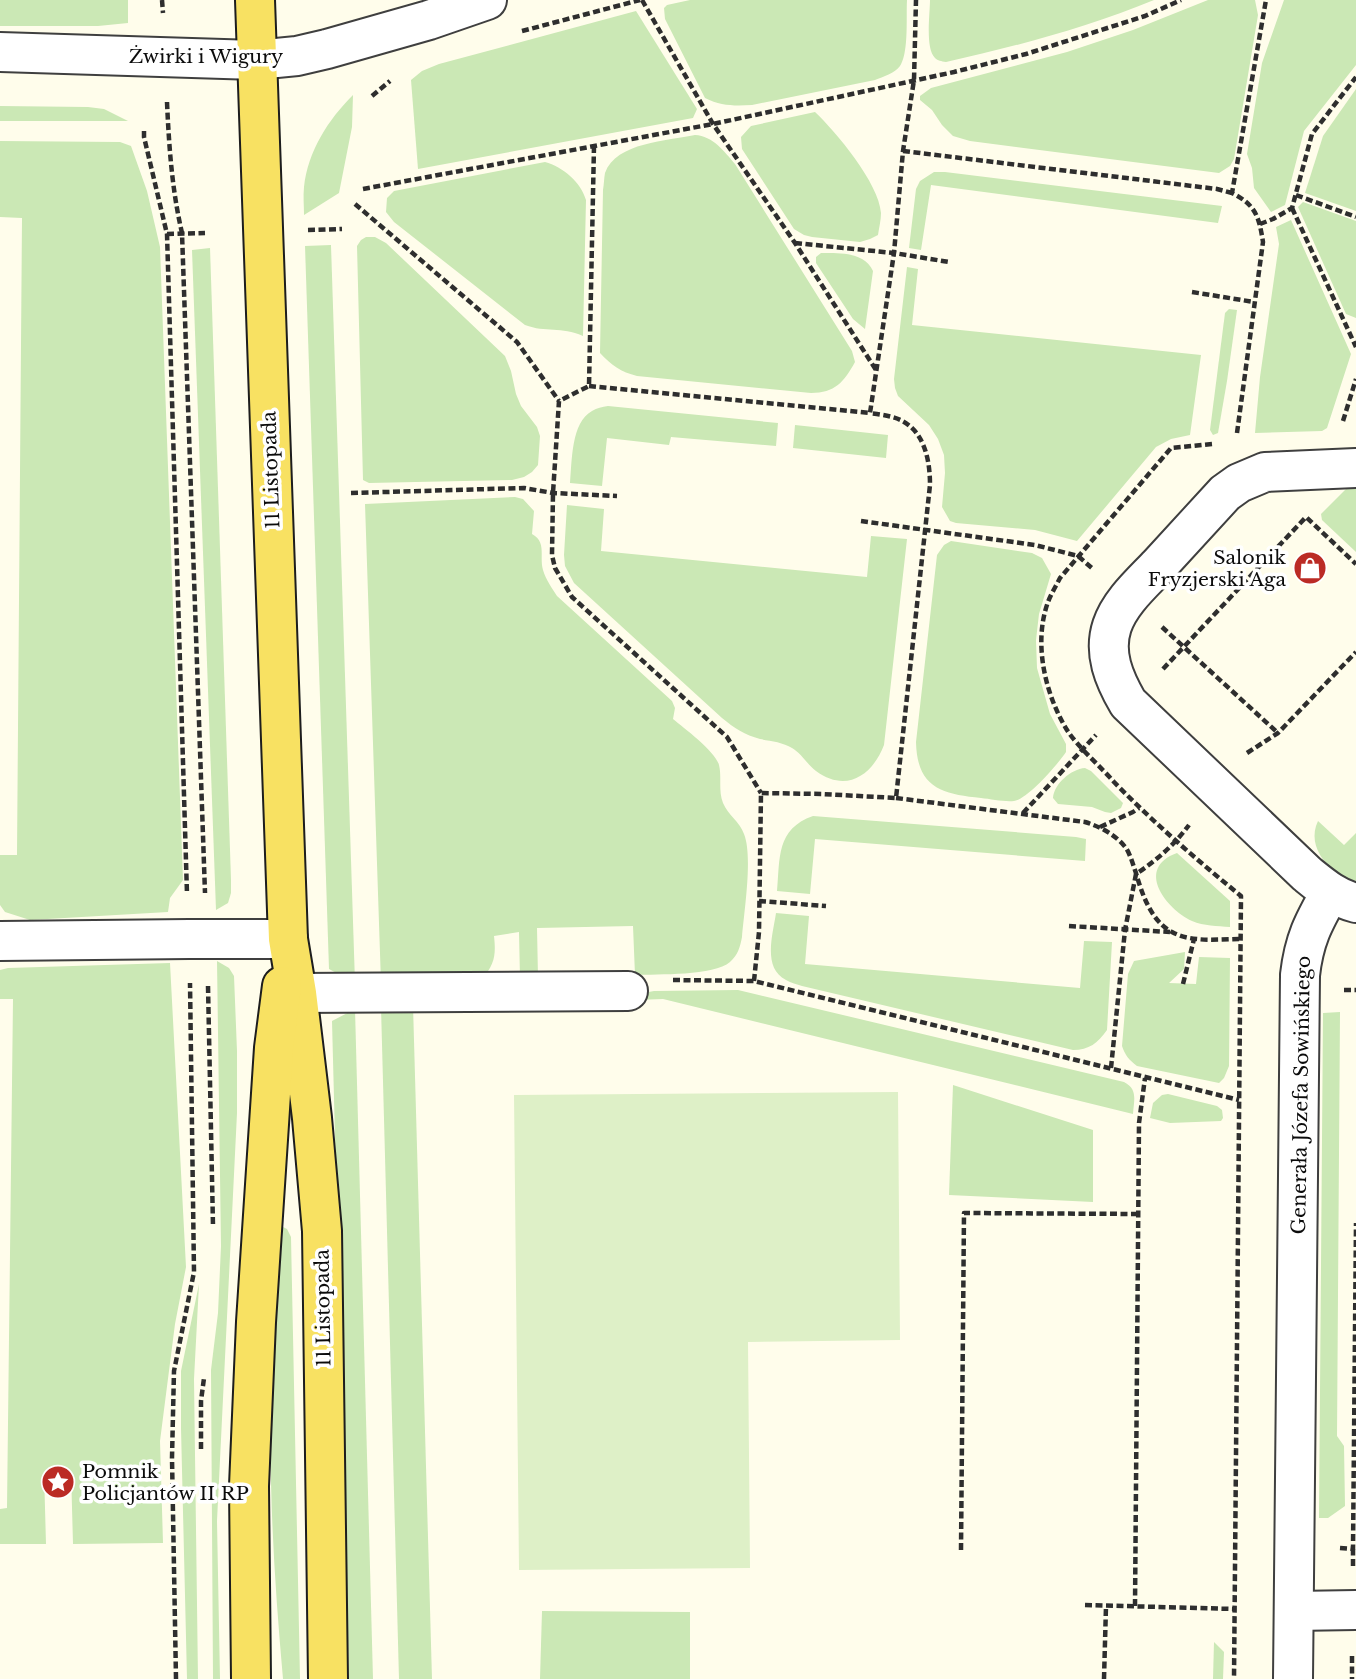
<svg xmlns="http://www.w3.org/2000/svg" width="1356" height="1679" viewBox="0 0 1356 1679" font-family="'Libre Baskerville',serif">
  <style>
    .green { fill: #cbe8b5 }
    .pitch { fill: #def0c7 }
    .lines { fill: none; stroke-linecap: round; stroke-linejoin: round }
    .minor-casing { stroke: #3f3f3f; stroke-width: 42 }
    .major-casing { stroke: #1d1d1d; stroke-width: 42 }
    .path { stroke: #2e2e2e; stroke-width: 4.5; stroke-dasharray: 7 3.5; stroke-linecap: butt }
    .minor { stroke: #fff; stroke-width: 38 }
    .major { stroke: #f8e162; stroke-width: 38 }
    .labels { text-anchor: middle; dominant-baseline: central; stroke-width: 7; stroke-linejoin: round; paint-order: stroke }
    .street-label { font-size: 19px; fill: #0c0c0c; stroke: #fff }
    .poi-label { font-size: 19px; fill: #0c0c0c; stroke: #fff; text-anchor: end }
  </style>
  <rect width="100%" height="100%" fill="#fffdeb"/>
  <g class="green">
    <path d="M0 0H128V23L98 26H0Z"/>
    <path d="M690 0H907C906 17 909 52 900 66 895 73 883 77 875 80L752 105C734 106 721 106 705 98L665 19 664 8 667 5Z"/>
    <path d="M930 0H1154C1086 28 1017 46 946 62 941 61 938 61 935 58 925 48 930 14 930 0Z"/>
    <path d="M1208 0H1255L1258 15 1234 159 1230 166 1219 173 970 141 953 136 942 125 932 110 920 100V96L931 88 1067 52 1133 30Z"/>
    <path d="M1284 0H1356V65L1304 131 1285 205 1271 212 1254 188 1252 168 1247 154 1262 63Z"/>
    <path d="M636 11 697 109 693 118 418 169 411 80 422 71 439 64Z"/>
    <path d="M1356 89V211L1305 193 1323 136Z"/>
    <path d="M353 95 352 127 339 193 304 215C304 206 303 196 304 187 308 151 328 120 353 95Z"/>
    <path d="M0 106 88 107 104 109 128 121H0Z"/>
    <path d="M815 112C836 132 879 183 881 213 881 220 879 228 878 235L870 239 860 242 812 237 804 235 794 229 742 149 741 137 751 126Z"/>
    <path d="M695 135C713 136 724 151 735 164L852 351 855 362C844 382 835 393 811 393L637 376C621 372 611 365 600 353L603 190C604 184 604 178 605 173 616 142 668 141 695 135Z"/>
    <path d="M0 141 120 142 131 146 147 191 160 247 183 880 170 898 168 912 30 920 5 912 0 905V855H17L22 218 0 217Z"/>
    <path d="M545 162C563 167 581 182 586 200L583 336C561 326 546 333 525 325L394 222 386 212 387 198 394 191Z"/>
    <path d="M934 172H945L1222 206 1218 223 931 185 921 250 909 248 916 189 920 181Z"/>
    <path d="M1303 202 1356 221V318L1346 314 1298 207Z"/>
    <path d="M1291 220 1351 354 1327 428 1322 431 1255 433 1260 377 1279 244 1276 227Z"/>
    <path d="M366 237H375L386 243 505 356 511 371 516 394 521 406 537 427 540 436 538 465 532 472 524 477 512 480 369 483 363 480 357 246 361 240Z"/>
    <path d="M331 245 355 983 329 969 305 246Z"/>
    <path d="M210 248 231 880V893L228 903 216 910 192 250Z"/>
    <path d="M821 253C839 253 865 252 873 271L865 329 853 319 816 263V257Z"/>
    <path d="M907 267 918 269 912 325 1201 355 1190 435 1171 439 1156 447 1077 541 1035 530 956 523 950 521 942 507 945 473 944 455 938 439 929 425 898 396 895 388 894 379Z"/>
    <path d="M1229 309 1237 310 1227 381 1218 433 1213 435 1210 430 1225 313Z"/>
    <path d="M608 406 778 423 776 446 671 437 669 445 607 438 602 486 570 483C572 462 571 422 592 411 597 408 602 407 608 406Z"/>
    <path d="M795 425 888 435 886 458 793 448Z"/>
    <path d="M1349 486H1356V552L1322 520 1321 514Z"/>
    <path d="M515 497 523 499 534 511 532 534C547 542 539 556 543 570 546 580 552 588 557 596L672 701 675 708 673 719C684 728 716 752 719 765 722 777 718 790 723 803 728 815 740 822 744 834 753 856 744 912 742 937 740 947 738 955 730 962 714 976 658 974 635 975L633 926 537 928 538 977 520 978 519 932 494 936C496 955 495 964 482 979L381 983 365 504Z"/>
    <path d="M567 505 604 509 601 551 867 577 871 536 907 539 884 745C872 776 846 793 816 771 807 764 801 753 792 748 783 742 770 741 760 739 745 735 734 728 722 718L574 583 565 566 564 555Z"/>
    <path d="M951 541 1032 553 1042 558 1051 574 1039 614 1036 640 1037 668 1050 714 1066 744V752C1058 764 1028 799 1014 801 1004 802 991 799 981 798 942 794 917 788 916 742L937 555 944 545Z"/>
    <path d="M1085 768 1091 771 1123 803 1121 808 1111 813 1105 812 1092 807 1058 804 1053 798C1054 784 1071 769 1085 768Z"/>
    <path d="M813 816 1076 837 1086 839 1085 861 815 839 810 894 777 891C780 858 776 829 813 816Z"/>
    <path d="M1318 821 1344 845 1356 833V881C1331 875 1305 848 1318 821Z"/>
    <path d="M1177 853 1230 901V927C1217 926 1204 926 1192 921 1165 908 1135 868 1177 853Z"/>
    <path d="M776 913 809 916 805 964 1080 988 1084 941 1112 942 1107 1030C1098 1043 1089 1050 1073 1050L802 986C797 984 791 983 786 980 762 968 773 934 776 913Z"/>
    <path d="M1185 952 1184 969 1169 983 1196 984 1199 957 1230 958 1229 1066 1224 1078 1219 1083 1137 1066C1129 1060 1125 1055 1122 1046L1128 974 1134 961Z"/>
    <path d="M217 961 229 968 234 976 237 1051V1113L217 1521 220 1679H213L211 1370 218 1313 221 1246Z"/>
    <path d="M170 963 186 1267 175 1324 160 1441 163 1543 73 1544 71 1471 44 1472 46 1544H0V1509L7 1508 13 999H0V970L8 968Z"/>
    <path d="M738 990 1124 1082C1138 1089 1134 1100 1133 1114L663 999 636 1000 638 994 654 991Z"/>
    <path d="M413 1005 432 1679H399L381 1007Z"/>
    <path d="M355 1009 373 1679H349L332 1021Z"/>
    <path d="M1340 1012 1337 1436 1344 1446 1345 1506 1328 1518H1319L1323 1013Z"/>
    <path d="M953 1085 1093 1130V1202L949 1195Z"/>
    <path d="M1168 1094 1217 1106 1222 1110 1223 1118 1221 1121 1170 1123 1150 1118 1153 1103 1162 1095Z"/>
    <path d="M283 1227 287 1229 291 1237 300 1679H283C275 1589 269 1499 271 1408 272 1347 279 1287 283 1227Z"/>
    <path d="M199 1284 194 1379 198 1679H187L181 1428V1371Z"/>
    <path d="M542 1611 690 1612V1679H540Z"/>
    <path d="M1214 1642 1224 1652 1223 1679H1213Z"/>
  </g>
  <path class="pitch" d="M898 1092 900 1340 748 1342 750 1568 519 1570 514 1095Z"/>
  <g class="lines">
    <defs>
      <g id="minor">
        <path d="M0 52 256 60 297 56 327 49 429 20 487 0"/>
        <path d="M1356 468 1265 472 1239 483 1225 493C1203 517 1181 541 1159 565 1142 583 1120 602 1112 626 1103 653 1114 679 1128 703L1307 874C1323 887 1336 898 1356 903"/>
        <path d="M0 941 189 939H288"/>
        <path d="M297 993 628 991"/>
        <path d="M1294 1611 1356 1610"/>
        <path d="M1293 1679 1300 975C1304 940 1313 923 1330 893"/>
      </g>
      <g id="major">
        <path d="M255 0 288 939 297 993 312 1118 322 1231 328 1679"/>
        <path d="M251 1679 249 1486 256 1322 274 1048 282 986"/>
      </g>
    </defs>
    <use href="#minor" class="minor-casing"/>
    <use href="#major" class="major-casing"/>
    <g class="path">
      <path d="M162 0 163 13"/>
      <path d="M642 0 713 124 795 243 876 370"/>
      <path d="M522 31 640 0"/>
      <path d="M372 96 390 81"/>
      <path d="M167 102C169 147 172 190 182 233L205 893"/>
      <path d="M144 131V137L167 234 187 894"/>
      <path d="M594 146 589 386 559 401 553 493 552 555 555 568 572 597 727 737 761 793"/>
      <path d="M903 151 1217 189 1232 193"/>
      <path d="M363 189 713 124 954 72 1026 54 1145 16 1181 0"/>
      <path d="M1296 195 1356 217"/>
      <path d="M355 204 517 342 559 401"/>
      <path d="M1292 208 1356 347"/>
      <path d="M1260 224 1273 219 1292 208 1312 134 1356 77"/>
      <path d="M308 230 342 229"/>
      <path d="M167 234 205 233"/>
      <path d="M795 243 894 253 949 262"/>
      <path d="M1192 292 1254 302"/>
      <path d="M589 386 870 413"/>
      <path d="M1343 421 1356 379"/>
      <path d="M1237 433 1263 242C1259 217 1256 205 1232 193L1266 0"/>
      <path d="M1212 444 1171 448 1060 578C1056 586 1051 594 1048 602 1033 643 1045 694 1067 730 1077 746 1101 767 1114 782 1154 823 1197 860 1241 896L1234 1679"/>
      <path d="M351 493 524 488 553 493 617 496"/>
      <path d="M861 521 1035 545 1078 556 1093 569"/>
      <path d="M1162 627 1278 733"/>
      <path d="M1163 669 1306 517 1356 564"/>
      <path d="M1247 753 1278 733 1356 652"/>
      <path d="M896 798 1085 822C1101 827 1116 835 1126 848 1131 856 1133 865 1136 873 1142 894 1151 921 1172 932 1192 943 1219 939 1241 939"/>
      <path d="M1023 813 1096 735"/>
      <path d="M1100 827 1133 812 1139 808"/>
      <path d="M759 901 826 906"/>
      <path d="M1069 926 1170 932"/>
      <path d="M673 980 754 981 1239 1100"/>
      <path d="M754 981 759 932 761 793 822 794 896 798 930 485C930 457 923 425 892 417 885 415 877 414 870 413L894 253 903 151 914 80 916 0"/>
      <path d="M1183 984 1194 939"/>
      <path d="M208 986 213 1226"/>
      <path d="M1344 990H1356"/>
      <path d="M1111 1068 1125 930 1136 874C1157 860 1174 845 1189 825"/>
      <path d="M201 1449V1401L204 1378"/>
      <path d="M1340 1548 1353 1549 1356 1223"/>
      <path d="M961 1550 964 1213 1139 1214"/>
      <path d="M1353 1566V1549H1355"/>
      <path d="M1085 1605 1235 1609"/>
      <path d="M1135 1606 1139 1123 1145 1078"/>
      <path d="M1352 1656V1679"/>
      <path d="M176 1679 172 1458 174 1371 194 1272 190 983"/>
      <path d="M1104 1679 1106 1606"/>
    </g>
    <use href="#minor" class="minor"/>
    <use href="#major" class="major"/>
  </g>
  <defs>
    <symbol id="shop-disc" viewBox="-11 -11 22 22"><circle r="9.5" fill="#bb2b25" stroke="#fff"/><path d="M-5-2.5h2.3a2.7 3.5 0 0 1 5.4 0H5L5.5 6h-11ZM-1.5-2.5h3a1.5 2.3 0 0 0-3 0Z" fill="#fff"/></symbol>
    <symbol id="sight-disc" viewBox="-11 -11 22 22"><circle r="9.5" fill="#bb2b25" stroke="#fff"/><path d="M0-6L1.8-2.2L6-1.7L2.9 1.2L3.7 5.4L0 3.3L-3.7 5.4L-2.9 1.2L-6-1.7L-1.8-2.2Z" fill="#fff"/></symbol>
  </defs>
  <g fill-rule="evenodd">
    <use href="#shop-disc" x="1291" y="549" width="38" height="38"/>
    <use href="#sight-disc" x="39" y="1463" width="38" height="38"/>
  </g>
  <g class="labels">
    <g class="street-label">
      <text x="206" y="56">Żwirki i Wigury</text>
      <text transform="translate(271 470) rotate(-92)">11 Listopada</text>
      <text transform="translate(1301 1095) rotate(-89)">Generała Józefa Sowińskiego</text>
      <text transform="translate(323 1308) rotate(-91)">11 Listopada</text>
    </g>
    <g class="poi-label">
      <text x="1286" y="557">Salonik<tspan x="1286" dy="22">Fryzjerski Aga</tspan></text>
      <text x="82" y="1471" text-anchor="start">Pomnik<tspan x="82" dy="22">Policjantów II RP</tspan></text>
    </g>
  </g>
</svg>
